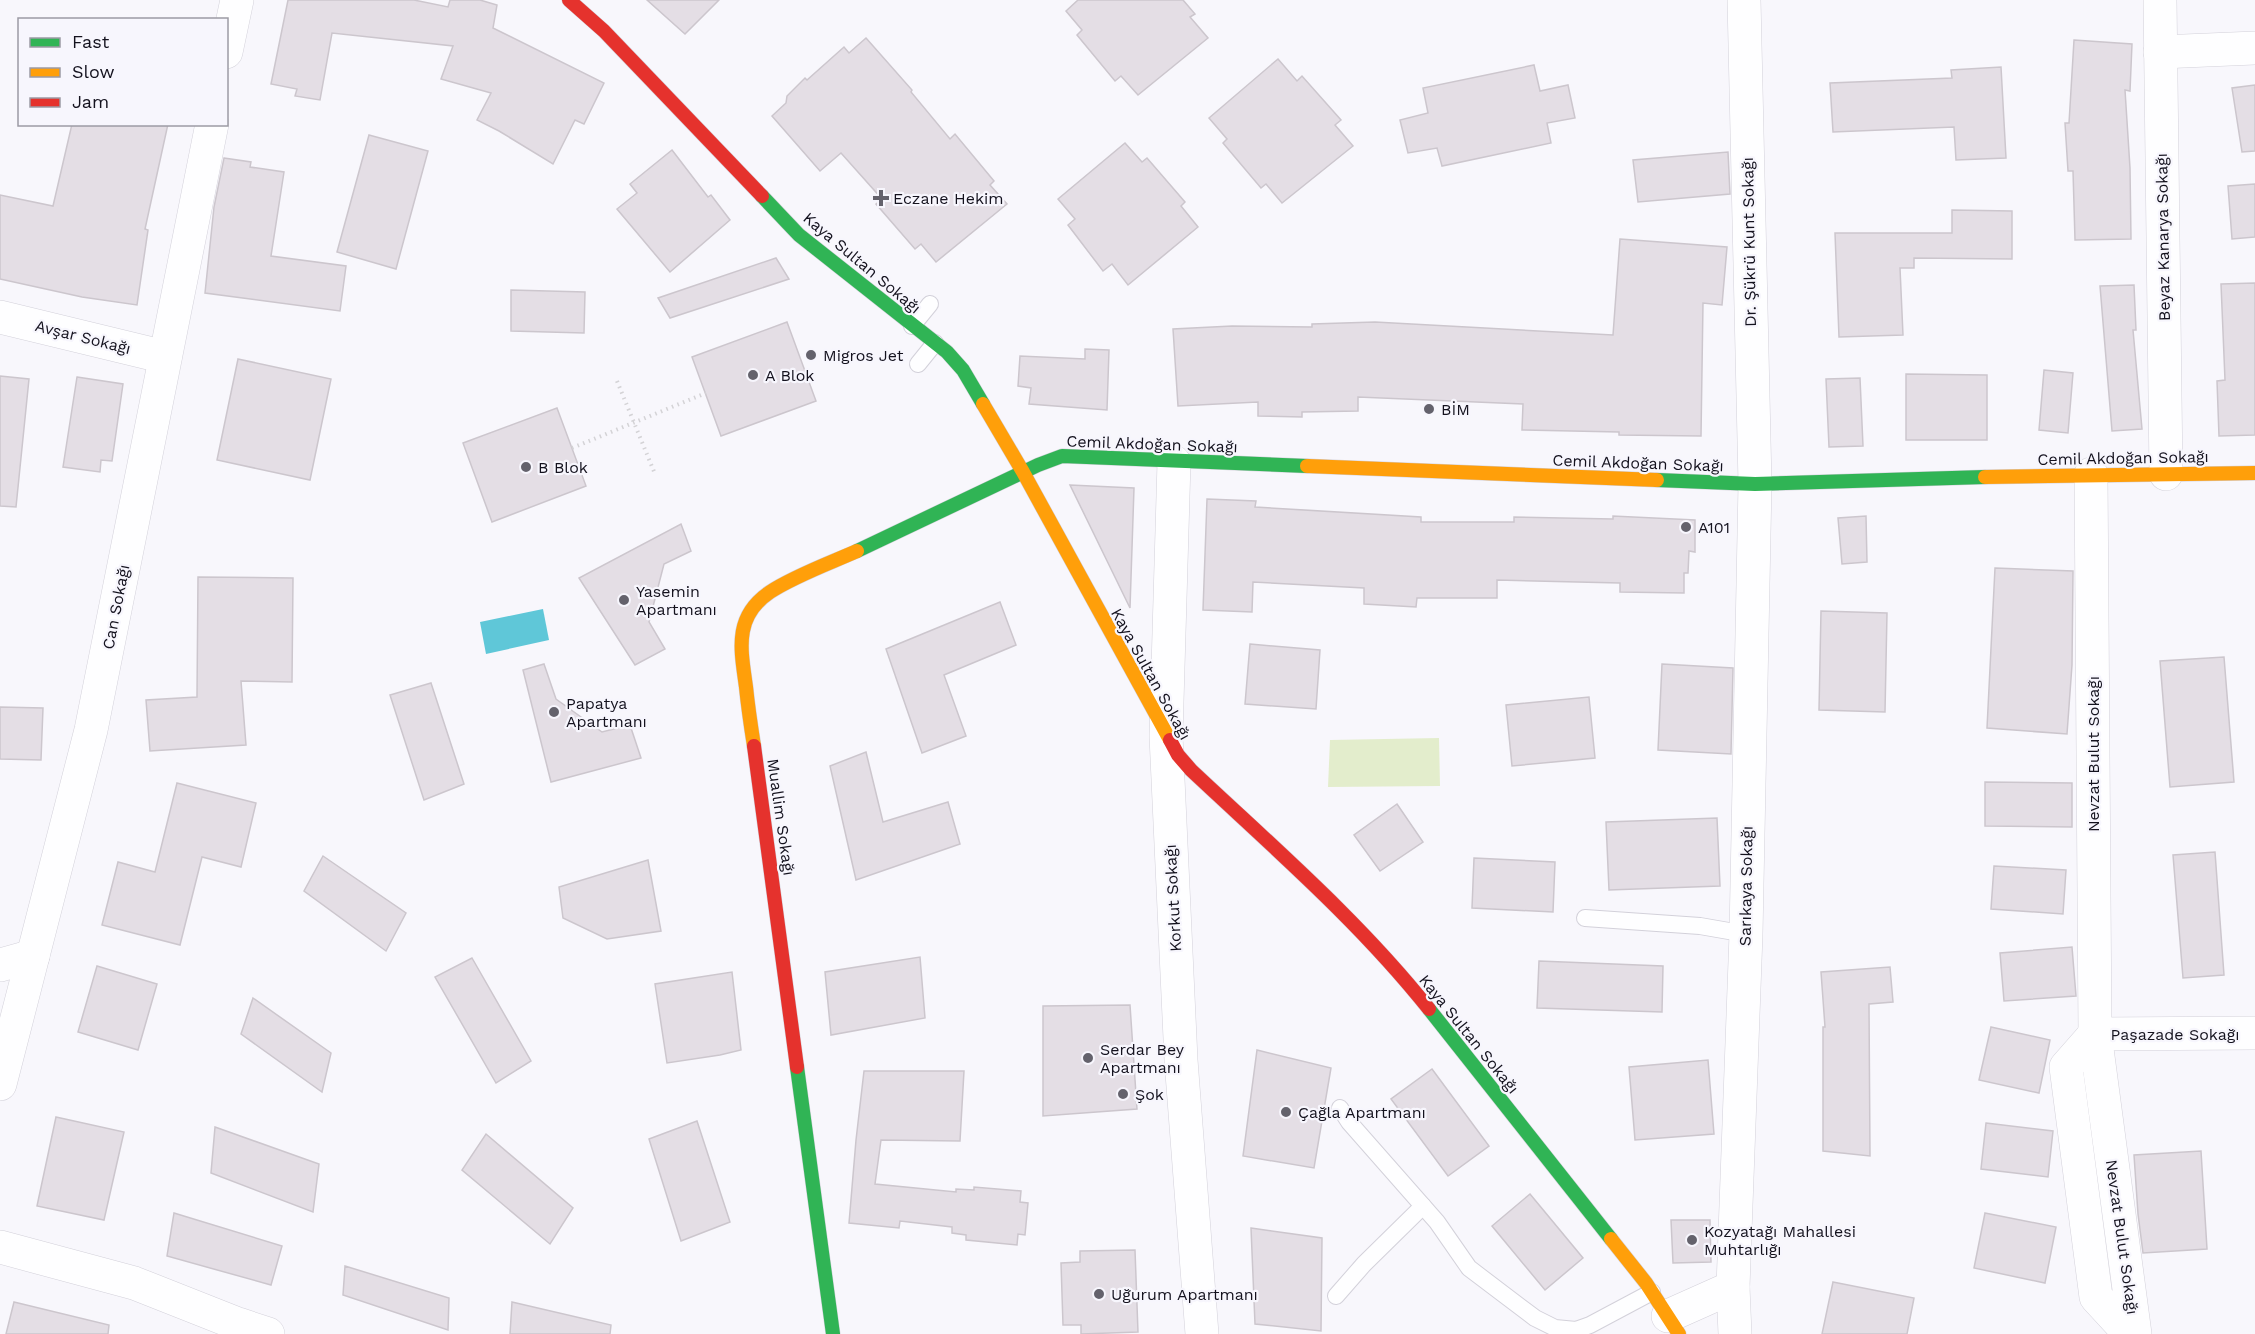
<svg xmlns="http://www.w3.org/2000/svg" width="2255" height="1334" viewBox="0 0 2255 1334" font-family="'Work Sans',sans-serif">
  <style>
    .green { fill: #e3edcc }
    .water { fill: #5fc7d8 }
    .building { fill: #e4dee5; stroke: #ccc6cd; stroke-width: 1.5 }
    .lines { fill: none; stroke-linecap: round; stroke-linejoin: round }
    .lane-casing { stroke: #d3d1da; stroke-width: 18 }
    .street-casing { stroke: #d3d1da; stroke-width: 34 }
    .fast-casing { stroke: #d3d1da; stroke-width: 15 }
    .slow-casing { stroke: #d3d1da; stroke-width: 15 }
    .jam-casing { stroke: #d3d1da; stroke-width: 15 }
    .path { stroke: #d4d3d6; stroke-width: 4; stroke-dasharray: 1.5 4.5; stroke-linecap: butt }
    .lane { stroke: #fefeff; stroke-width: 16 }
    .street { stroke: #fefeff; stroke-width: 33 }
    .fast { stroke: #30b455; stroke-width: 14 }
    .slow { stroke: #ff9f0a; stroke-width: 14 }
    .jam { stroke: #e5322d; stroke-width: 14 }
    .poi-dot { fill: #64626c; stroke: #f7f6fd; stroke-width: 2 }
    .labels { text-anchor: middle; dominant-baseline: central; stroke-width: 4.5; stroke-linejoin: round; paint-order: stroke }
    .poi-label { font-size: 16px; fill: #14121e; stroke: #f7f6fd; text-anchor: start }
    .street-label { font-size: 16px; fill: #14121e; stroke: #f7f6fd }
  </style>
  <rect width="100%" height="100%" fill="#f8f7fc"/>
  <path class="green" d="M1439 738 1440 786 1328 787 1330 740Z"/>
  <path class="water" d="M543 609 549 640 486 654 480 622Z"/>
  <g class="building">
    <path d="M288 0H414L448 7 450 0H480L497 5 493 28 604 83 584 124 575 120 553 164 499 131 477 120 491 93 441 79 453 46 332 33 320 100 295 96 297 89 271 84Z"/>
    <path d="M647 0H719L685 34Z"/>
    <path d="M1078 0H1183L1195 14 1190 17 1208 38 1138 95 1121 76 1115 81 1077 35 1082 30 1066 11Z"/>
    <path d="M866 38 912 90 911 92 950 139 955 134 994 181 990 185 1007 204 936 262 921 244 915 249 876 204 882 199 841 153 820 171 772 116 786 103 787 96 805 78 807 80 844 47 849 53Z"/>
    <path d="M2074 40 2132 44 2130 91 2125 90 2130 168 2131 239 2075 240 2073 171H2068L2065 123H2069Z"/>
    <path d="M1278 59 1297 81 1302 76 1341 120 1335 125 1353 146 1282 203 1266 184 1261 188 1223 143 1227 139 1209 118Z"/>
    <path d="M1534 65 1540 91 1568 85 1575 118 1547 123 1551 143 1442 166 1437 148 1408 153 1400 120 1428 113 1423 88Z"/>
    <path d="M2001 67 2006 158 1956 160 1954 127 1833 132 1830 83 1952 78 1951 70Z"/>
    <path d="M2255 85V151L2242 152 2232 88Z"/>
    <path d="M72 124H168L145 229 148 230 137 305 82 297 0 279V195L53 206Z"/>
    <path d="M369 135 428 151 396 269 337 252Z"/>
    <path d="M1125 143 1142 162 1147 158 1185 202 1181 206 1198 227 1128 285 1112 264 1103 271 1068 225 1075 219 1058 199Z"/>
    <path d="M672 150 708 197 711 195 730 220 670 272 617 209 637 193 630 184Z"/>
    <path d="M1728 152 1730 194 1638 202 1633 160Z"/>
    <path d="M224 158 251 162 250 167 284 172 271 256 346 266 340 311 205 293 214 207Z"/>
    <path d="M2255 184V237L2232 239 2228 186Z"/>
    <path d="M1952 210 2012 211V259L1914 258V268H1900L1903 335 1839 337 1835 233H1952Z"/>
    <path d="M1620 239 1727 247 1722 305 1703 303 1701 436 1619 435V432L1522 430 1523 404 1358 397V411L1302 412V417L1258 416V402L1178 406 1173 329 1232 326 1312 327V324L1375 322 1613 335Z"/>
    <path d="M776 258 789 279 670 318 658 298Z"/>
    <path d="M2255 283V435L2219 436 2217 381 2225 380 2221 284Z"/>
    <path d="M2134 285 2136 330H2133L2142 429 2112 431 2100 286Z"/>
    <path d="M511 290 585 292 584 333 511 331Z"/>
    <path d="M787 322 816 401 721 436 692 357Z"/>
    <path d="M1085 349 1109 350 1107 410 1029 404 1031 388 1018 386 1020 356 1085 359Z"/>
    <path d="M238 359 331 379 310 480 217 460Z"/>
    <path d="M2044 370 2073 373 2068 433 2039 430Z"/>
    <path d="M1906 374 1987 375V440H1906Z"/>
    <path d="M0 376 29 379 16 507 0 506Z"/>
    <path d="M77 377 123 384 112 461 101 460 100 472 63 467Z"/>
    <path d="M1860 378 1863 446 1829 447 1826 379Z"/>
    <path d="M557 408 586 486 492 522 463 443Z"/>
    <path d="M1070 485 1134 488 1130 608Z"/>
    <path d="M1207 499 1256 501 1255 507 1421 517V522H1514V517L1613 519V516L1695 520V552L1689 551 1688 573H1684V593L1620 592V583L1497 580V598H1417L1416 607 1364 604V588L1253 582 1252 612 1203 610Z"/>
    <path d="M1866 516 1867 562 1842 564 1838 518Z"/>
    <path d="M681 524 691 551 664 564 649 622 665 649 635 665 579 578Z"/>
    <path d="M1995 568 2073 571 2072 665 2067 734 1987 728Z"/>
    <path d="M198 577 293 578 292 682 241 681 246 745 150 751 146 700 197 697Z"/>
    <path d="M1000 602 1016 645 944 675 966 736 922 753 886 649Z"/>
    <path d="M1821 611 1887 613 1885 712 1819 710Z"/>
    <path d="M1250 644 1320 650 1316 709 1245 704Z"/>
    <path d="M2224 657 2234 782 2170 787 2160 661Z"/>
    <path d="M544 664 556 699 602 732 630 725 641 758 551 782 523 670Z"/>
    <path d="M1662 664 1733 668 1731 754 1658 750Z"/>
    <path d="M431 683 464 784 424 800 390 695Z"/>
    <path d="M1589 697 1595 758 1512 766 1506 705Z"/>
    <path d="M0 707 43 708 41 760 0 759Z"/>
    <path d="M866 752 883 822 948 802 960 844 856 880 830 766Z"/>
    <path d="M1985 782 2072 783V827L1985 826Z"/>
    <path d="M177 783 256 803 241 867 202 857 180 945 102 925 118 862 155 872Z"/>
    <path d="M1397 804 1423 842 1380 871 1354 835Z"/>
    <path d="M1717 818 1720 886 1609 890 1606 822Z"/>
    <path d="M2215 852 2224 975 2183 978 2173 855Z"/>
    <path d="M323 856 406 913 386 951 304 891Z"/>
    <path d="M1474 858 1555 862 1553 912 1472 908Z"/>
    <path d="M648 860 661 931 607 939 563 918 559 887Z"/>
    <path d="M1994 866 2066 870 2063 914 1991 909Z"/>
    <path d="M2072 947 2076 996 2004 1001 2000 953Z"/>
    <path d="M920 957 925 1018 831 1035 825 972Z"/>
    <path d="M472 958 531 1061 496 1083 435 977Z"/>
    <path d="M1539 961 1663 966 1662 1012 1537 1008Z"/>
    <path d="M97 966 157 984 138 1050 78 1032Z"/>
    <path d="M1890 967 1893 1002 1869 1004 1870 1156 1823 1151V1027H1825L1821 972Z"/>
    <path d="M732 972 741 1050 720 1055 667 1063 655 984Z"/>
    <path d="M253 998 331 1053 322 1092 241 1034Z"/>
    <path d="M1130 1005 1137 1109 1043 1116V1006Z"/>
    <path d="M1991 1027 2050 1040 2039 1093 1979 1080Z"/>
    <path d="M1257 1050 1331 1068 1314 1168 1243 1156Z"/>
    <path d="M1708 1060 1714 1134 1635 1140 1629 1067Z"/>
    <path d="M1432 1069 1489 1146 1448 1176 1391 1099Z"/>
    <path d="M864 1071H964L960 1141 881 1140 875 1184 956 1192V1189L974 1190V1187L1021 1191 1020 1202 1028 1203 1025 1235 1018 1234 1017 1245 966 1240V1235L952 1233V1227L900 1221 899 1228 849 1223 856 1140Z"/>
    <path d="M56 1117 124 1132 104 1220 37 1206Z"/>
    <path d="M697 1121 730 1222 681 1241 649 1139Z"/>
    <path d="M1986 1123 2053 1131 2048 1177 1981 1169Z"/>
    <path d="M215 1127 319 1164 313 1212 211 1173Z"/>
    <path d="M486 1134 573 1208 550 1244 462 1170Z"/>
    <path d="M2201 1151 2207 1249 2143 1253 2138 1214 2134 1155Z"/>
    <path d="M1530 1194 1583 1258 1545 1290 1492 1226Z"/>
    <path d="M174 1213 282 1246 271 1285 167 1256Z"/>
    <path d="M1985 1213 2056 1227 2045 1283 1974 1268Z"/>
    <path d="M1671 1220H1710L1711 1262 1673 1263Z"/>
    <path d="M1251 1228 1322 1238 1321 1331 1255 1324Z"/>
    <path d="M1135 1250 1138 1332 1081 1334V1325H1063L1061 1263 1080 1262V1251Z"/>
    <path d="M345 1266 449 1298 448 1330 343 1295Z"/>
    <path d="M1833 1282 1914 1298 1907 1334H1822Z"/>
    <path d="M14 1302 109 1325 108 1334H6Z"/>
    <path d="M512 1302 611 1325 610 1334H510Z"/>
  </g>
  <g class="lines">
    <defs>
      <g id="lane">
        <path d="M912 326 930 304"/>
        <path d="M918 364 935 343"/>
        <path d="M1585 918 1700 926 1746 934"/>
        <path d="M1340 1108 1349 1122 1437 1222 1469 1268 1535 1318 1555 1328 1576 1330 1590 1325 1652 1292"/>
        <path d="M1336 1296 1364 1264 1423 1206"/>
      </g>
      <g id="street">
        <path d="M2160 0 2166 474"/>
        <path d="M226 52 237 0"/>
        <path d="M2160 52 2255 48"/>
        <path d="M0 317 165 357"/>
        <path d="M1174 462 1166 736 1181 1060 1202 1334"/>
        <path d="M2091 474 2095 1034 2135 1334"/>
        <path d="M0 965 33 956"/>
        <path d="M0 1084 91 730 212 124"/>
        <path d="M0 1247 134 1283 238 1324 268 1334"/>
        <path d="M1668 1316 1733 1287"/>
        <path d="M1735 1334 1733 1287 1746 934 1755 484 1744 0"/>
        <path d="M2130 1334 2096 1297 2066 1067 2095 1034 2255 1033"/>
      </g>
      <g id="fast">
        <path d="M762 196 799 235 947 352 963 370 983 404"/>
        <path d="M1657 480 1755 484 1985 477"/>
        <path d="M857 551 1038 465 1062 456 1307 466"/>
        <path d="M1429 1009 1611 1239"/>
        <path d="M797 1067 833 1334"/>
      </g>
      <g id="slow">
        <path d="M983 404 1023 472 1170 740"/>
        <path d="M1307 466 1657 480"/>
        <path d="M1985 477 2255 473"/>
        <path d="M754 746C751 727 748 707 746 687 741 650 733 617 770 592 794 576 830 563 857 551"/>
        <path d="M1611 1239 1646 1283 1679 1334"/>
      </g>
      <g id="jam">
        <path d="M569 0 604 31 762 196"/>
        <path d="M1170 740 1178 755 1191 770C1273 847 1359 921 1429 1009"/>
        <path d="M754 746 797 1067"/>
      </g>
    </defs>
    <use href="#lane" class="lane-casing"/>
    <use href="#street" class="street-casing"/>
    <use href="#fast" class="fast-casing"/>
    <use href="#slow" class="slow-casing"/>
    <use href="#jam" class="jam-casing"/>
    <g class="path">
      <path d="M617 381 655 474"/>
      <path d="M572 448 706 393"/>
    </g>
    <use href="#lane" class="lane"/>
    <use href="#street" class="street"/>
    <use href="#fast" class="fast"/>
    <use href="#slow" class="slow"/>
    <use href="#jam" class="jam"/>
  </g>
  <g class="poi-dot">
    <path d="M878 189h6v6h6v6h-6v6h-6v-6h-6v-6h6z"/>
    <circle cx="811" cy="355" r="6"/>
    <circle cx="753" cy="375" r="6"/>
    <circle cx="1429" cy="409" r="6"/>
    <circle cx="526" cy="467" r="6"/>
    <circle cx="1686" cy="527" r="6"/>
    <circle cx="624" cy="600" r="6"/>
    <circle cx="554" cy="712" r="6"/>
    <circle cx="1088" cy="1058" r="6"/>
    <circle cx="1123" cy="1094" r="6"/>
    <circle cx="1286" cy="1112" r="6"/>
    <circle cx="1692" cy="1240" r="6"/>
    <circle cx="1099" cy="1294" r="6"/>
  </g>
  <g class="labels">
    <g class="poi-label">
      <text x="893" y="198">Eczane Hekim</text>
      <text x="823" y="355">Migros Jet</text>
      <text x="765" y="375">A Blok</text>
      <text x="1441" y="409">BİM</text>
      <text x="538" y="467">B Blok</text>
      <text x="1698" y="527">A101</text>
      <text x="636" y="591">Yasemin<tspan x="636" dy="18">Apartmanı</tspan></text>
      <text x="566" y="703">Papatya<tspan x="566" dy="18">Apartmanı</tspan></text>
      <text x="1100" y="1049">Serdar Bey<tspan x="1100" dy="18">Apartmanı</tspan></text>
      <text x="1135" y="1094">Şok</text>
      <text x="1298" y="1112">Çağla Apartmanı</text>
      <text x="1704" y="1231">Kozyatağı Mahallesi<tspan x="1704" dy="18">Muhtarlığı</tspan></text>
      <text x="1111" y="1294">Uğurum Apartmanı</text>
    </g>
    <g class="street-label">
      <text transform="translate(2163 237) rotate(-91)">Beyaz Kanarya Sokağı</text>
      <text transform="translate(1749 242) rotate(-91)">Dr. Şükrü Kunt Sokağı</text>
      <text transform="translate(862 263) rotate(40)">Kaya Sultan Sokağı</text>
      <text transform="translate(83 337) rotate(14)">Avşar Sokağı</text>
      <text transform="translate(1152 444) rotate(2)">Cemil Akdoğan Sokağı</text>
      <text transform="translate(2123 458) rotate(-1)">Cemil Akdoğan Sokağı</text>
      <text transform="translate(1638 463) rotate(2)">Cemil Akdoğan Sokağı</text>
      <text transform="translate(116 607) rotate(-79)">Can Sokağı</text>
      <text transform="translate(1151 674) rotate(61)">Kaya Sultan Sokağı</text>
      <text transform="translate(2093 754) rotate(-90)">Nevzat Bulut Sokağı</text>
      <text transform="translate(781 817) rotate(82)">Muallim Sokağı</text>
      <text transform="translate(1746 886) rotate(-89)">Sarıkaya Sokağı</text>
      <text transform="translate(1173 898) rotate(-93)">Korkut Sokağı</text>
      <text transform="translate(1469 1034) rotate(51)">Kaya Sultan Sokağı</text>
      <text x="2175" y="1034">Paşazade Sokağı</text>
      <text transform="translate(2122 1237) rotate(82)">Nevzat Bulut Sokağı</text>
    </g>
  </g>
  <rect x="18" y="18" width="210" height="108" fill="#f7f6fd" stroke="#9c9ba4" stroke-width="1.5"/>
  <rect x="30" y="38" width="30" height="9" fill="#30b455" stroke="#9c9ba4" stroke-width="1.5"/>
  <text x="72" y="48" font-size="18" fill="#14121e">Fast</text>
  <rect x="30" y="68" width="30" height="9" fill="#ff9f0a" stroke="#9c9ba4" stroke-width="1.5"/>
  <text x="72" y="78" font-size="18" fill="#14121e">Slow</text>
  <rect x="30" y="98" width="30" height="9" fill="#e5322d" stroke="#9c9ba4" stroke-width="1.5"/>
  <text x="72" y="108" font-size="18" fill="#14121e">Jam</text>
</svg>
